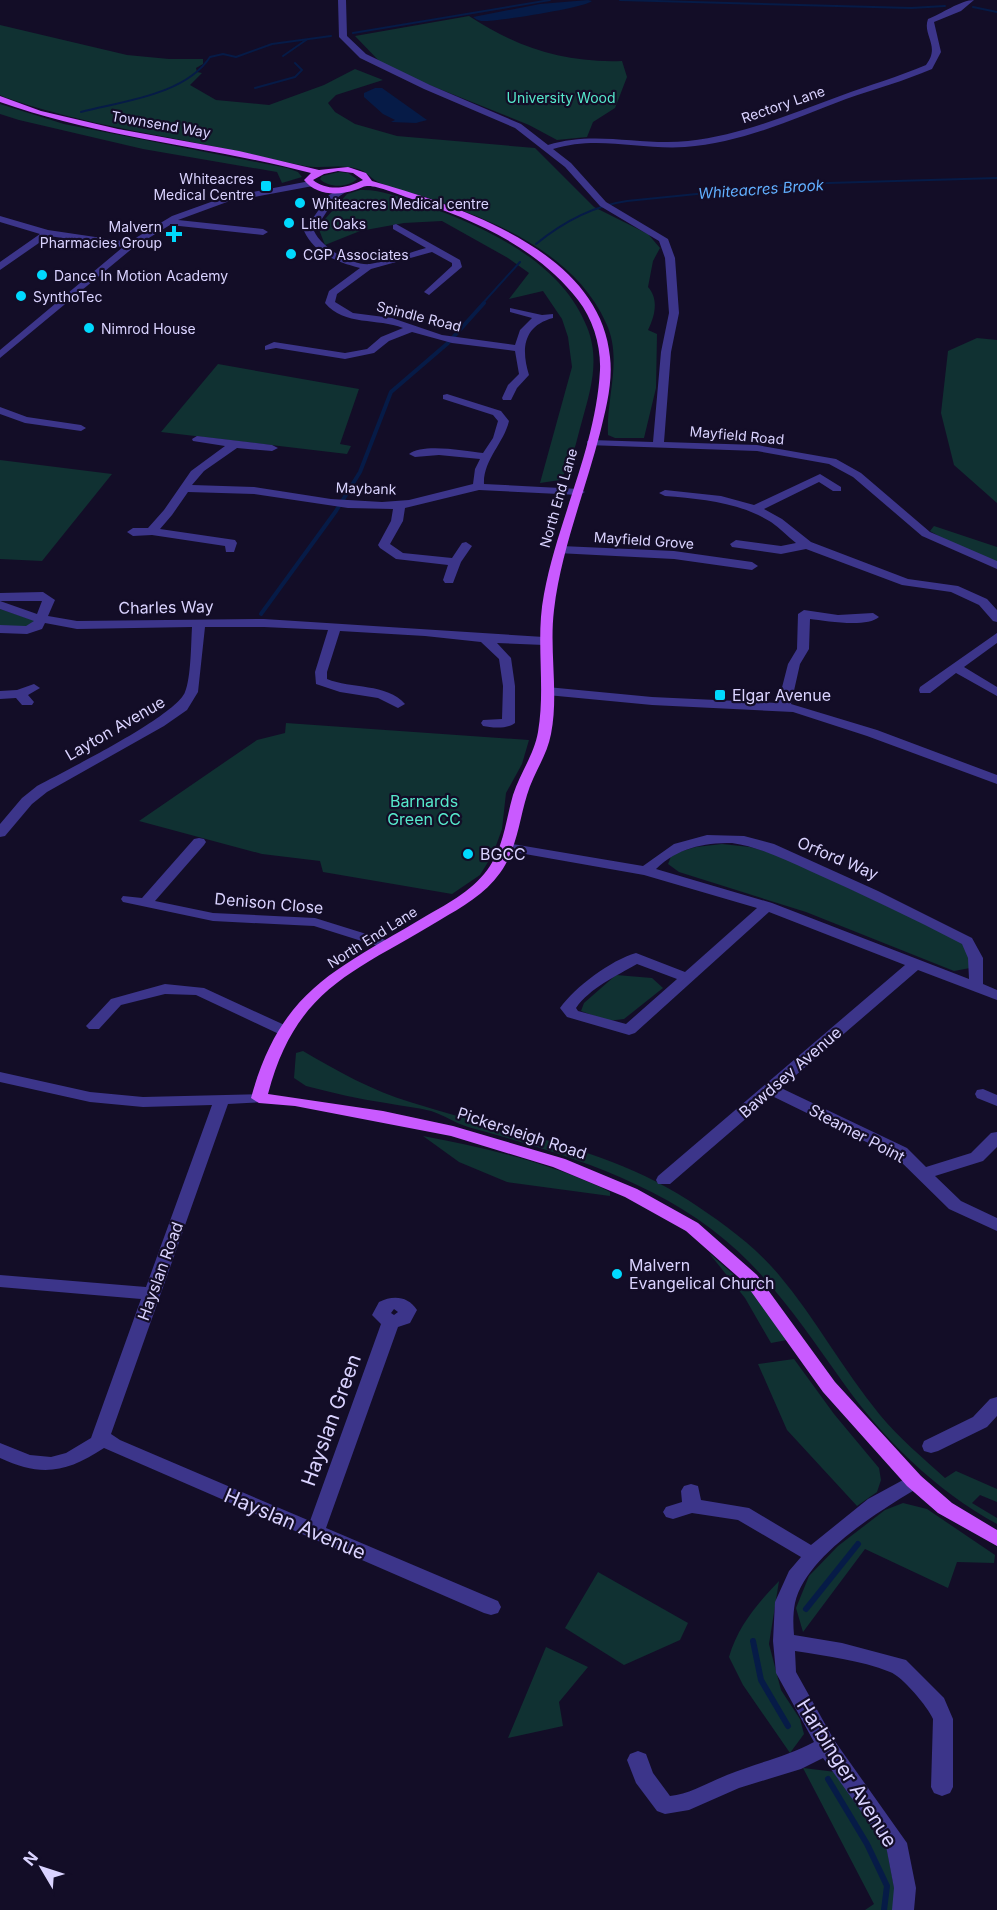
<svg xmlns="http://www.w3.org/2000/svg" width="997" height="1910" viewBox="0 0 997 1910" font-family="Inter,sans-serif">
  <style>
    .green { fill: #103132 }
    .water { fill: #061b47 }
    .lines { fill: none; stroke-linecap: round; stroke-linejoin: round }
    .stream-far2 { stroke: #061b47; stroke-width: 2 }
    .stream-far1 { stroke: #061b47; stroke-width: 4 }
    .stream { stroke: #061b47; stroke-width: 6 }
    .minor { fill: #3c358a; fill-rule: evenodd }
    .major { fill: #c95aff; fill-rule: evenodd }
    .poi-dot { fill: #00d9fe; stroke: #130d27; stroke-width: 2 }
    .labels { text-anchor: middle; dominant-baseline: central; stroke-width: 4.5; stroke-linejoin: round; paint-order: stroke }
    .far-park-label { font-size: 14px; fill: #56e9cb; stroke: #130d27 }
    .far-street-label { font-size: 14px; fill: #dad3ff; stroke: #130d27 }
    .far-poi-label { font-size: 14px; fill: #dad3ff; stroke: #130d27; text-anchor: start }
    .far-water-label { font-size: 15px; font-style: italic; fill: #61afff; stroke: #130d27 }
    .street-label { font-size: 16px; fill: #dad3ff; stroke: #130d27 }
    .poi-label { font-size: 16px; fill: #dad3ff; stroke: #130d27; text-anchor: start }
    .park-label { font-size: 16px; fill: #56e9cb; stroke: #130d27 }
    .near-street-label { font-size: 20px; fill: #dad3ff; stroke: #130d27 }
  </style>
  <rect width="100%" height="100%" fill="#130d27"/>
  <g class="green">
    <path d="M469 16C518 48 563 63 622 61L627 77 615 108 593 122 587 137 557 140 529 125 402 74 382 64 355 36Z"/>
    <path d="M0 25 127 55 169 59H203V64L196 68 197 72 202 73 190 85 216 100 269 105 324 85 355 69 383 80 336 95 328 103 335 112 355 124 397 136 535 148 594 207 648 234 660 248 653 261 648 287C659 299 655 316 648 330L657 334 656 388 644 438H615L608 435C606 397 623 359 606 323 575 253 493 220 425 197 409 192 393 189 378 182 372 179 368 174 363 171 347 163 323 169 305 166 274 160 243 152 212 146 142 132 72 121 4 97L0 95Z"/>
    <path d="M0 104 64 124 287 168 298 172 302 177 282 183 277 172 143 149 19 120 0 114Z"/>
    <path d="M339 172 348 173 357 179C348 188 328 188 320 179L322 176Z"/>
    <path d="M360 190C380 189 399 197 418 203 481 225 561 260 587 327 600 359 591 389 582 421 576 442 573 462 560 480L540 483 572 367 568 337 562 319 543 291 509 299 529 273 508 258 442 221 404 223 360 231 325 245 318 227 347 194Z"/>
    <path d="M977 338 997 340V503L954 465 941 413 948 351Z"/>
    <path d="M218 364 359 389 340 444 351 446 347 454 161 432Z"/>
    <path d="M0 460 112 474 42 561 0 559Z"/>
    <path d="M934 526 997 547V562L956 546 930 531Z"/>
    <path d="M0 609 36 621 32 626 0 627Z"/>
    <path d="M286 723 529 740 522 764 506 793 502 829 493 854 480 875 452 894 323 872 320 861 262 854 139 821 257 740 285 733Z"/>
    <path d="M722 844 750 847 778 855 964 942 970 959V968L954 971 806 912 679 872 668 864 672 854 696 847Z"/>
    <path d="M616 975 652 978 663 988 624 1019 608 1021 581 1011 584 1003Z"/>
    <path d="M303 1051C337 1071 373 1091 410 1102 503 1132 604 1146 688 1200 720 1221 754 1245 779 1275 816 1319 843 1370 880 1415 899 1438 923 1458 945 1478L956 1471 997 1489V1502L980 1495 972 1503 997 1518V1524C935 1490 883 1439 842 1381 812 1339 786 1300 750 1263 675 1186 569 1155 468 1127 455 1123 444 1115 431 1111 416 1107 401 1106 386 1103 359 1099 333 1093 306 1086L294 1078 296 1053Z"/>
    <path d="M423 1136C486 1148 552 1163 610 1192V1196L507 1182 459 1162Z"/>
    <path d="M709 1253 757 1295 787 1340 771 1343 745 1298Z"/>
    <path d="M794 1359 834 1414 879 1468 881 1480 877 1492 857 1506 787 1430 758 1364Z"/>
    <path d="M903 1503 927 1509 995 1555 994 1563 957 1562 948 1588 865 1549 803 1632 796 1608 809 1576 838 1546 885 1510Z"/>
    <path d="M598 1572 688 1623 680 1640 624 1665 565 1628Z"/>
    <path d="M779 1581 769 1644 781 1690 800 1719 804 1734 790 1753 743 1685 729 1657C738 1626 757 1604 779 1581Z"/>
    <path d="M546 1647 588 1667 559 1702 563 1726 508 1738Z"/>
    <path d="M803 1768 836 1772 886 1845 897 1903 896 1910H865L874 1904Z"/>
  </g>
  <g class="water">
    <path d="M588 0 592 1C584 8 495 22 481 21 477 20 476 19 473 17L540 4Z"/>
    <path d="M375 88H382L427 120 416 123 391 122 395 120 383 114 364 97V93Z"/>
  </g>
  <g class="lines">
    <g class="stream-far2">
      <path d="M620 0 911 8 945 6"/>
      <path d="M973 7 997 12"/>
      <path d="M353 33 550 0"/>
      <path d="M283 56 306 40"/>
      <path d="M255 88 295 77 302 70 295 63"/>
      <path d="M81 112C123 101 185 95 210 57L223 54 236 57 272 44 331 36"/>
      <path d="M536 244C563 222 592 206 627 201L795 184 997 178"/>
      <path d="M482 304 520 262"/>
    </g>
    <path class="stream-far1" d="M261 614 336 511 360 472 391 392 448 343 484 303"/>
    <g class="stream">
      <path d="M806 1609 858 1544"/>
      <path d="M753 1641 761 1680 788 1726"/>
      <path d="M828 1779 867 1844 887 1886 884 1910"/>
    </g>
    <g class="minor">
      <path d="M338 0H346L347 36 366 54 430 85 521 124 548 145C595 130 640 146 688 141 742 135 790 114 840 96 869 85 898 77 926 65 941 46 922 35 928 19 941 14 961 0 974 0L961 11 934 22 941 52 932 69C904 81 875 89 846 99 794 119 741 143 685 147 640 150 597 135 553 149L571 163 606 202 668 239 675 258 679 313 671 352 664 442 757 445 836 459 861 473 930 532 997 561V569L922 536 853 477 829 464 757 451 587 445V441L591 440 653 442 661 352 669 313 665 258 659 241 600 206 565 167 515 128 424 89 360 58 339 37Z"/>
      <path d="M310 181 313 182V186L227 202 178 220 263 229 268 232 263 235 170 225 134 247 0 358V350L123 247 49 236 0 270V262L40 234 0 222V216L48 230 129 242 172 216 222 198Z"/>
      <path d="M344 187 349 190 335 199 314 231C321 247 352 266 370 264 388 261 408 253 426 248L393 229V225L396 224 460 260 462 267 429 295 424 292 426 290 452 266V263L432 252 371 269 337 294 335 302 353 313 392 318 442 335 515 345 520 330 532 318 510 312V308L542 315 553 314V318C523 326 521 349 529 375L517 388 511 400H503L502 398 508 385 519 374 515 351 452 343 412 332 389 341 374 353 345 359 276 348 265 350V346L274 342 345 353 367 349 381 337 403 328C378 318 344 326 325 303L329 291 360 268C337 262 315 254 304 231L329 195Z"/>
      <path d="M447 394 501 411 509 421C504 443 483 460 484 484L579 489 585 492 579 495 479 490 405 508 403 521 390 544 403 553 452 558 462 543 466 542 472 546 461 562 453 583H445L443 580 448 565 396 559 380 548 378 545 391 521 393 509 348 508 254 494 188 492 172 515 160 529 235 540 237 543 234 552H226L225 546 152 535 133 536 127 532 133 528H148L164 510 191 471 225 446 193 441 192 439 197 436 272 445 278 448 272 451 237 448 204 471 192 485 254 487 331 499 382 502 409 500 473 484 475 469 480 459 439 455 415 457 409 454C423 443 465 451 483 453L493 438 498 421 493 415 443 399V395Z"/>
      <path d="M0 407 27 417 81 425 86 428 81 431 25 423 0 414Z"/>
      <path d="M820 474 841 487V491H833L819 482 764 509 782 519 811 542 908 579 958 586 987 599 997 610V622L993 621 979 605 951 592 902 585 806 549 781 554 732 547 730 544 736 540 781 546 796 543C788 537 780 528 771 522 739 502 701 499 665 496L659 493 665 490 721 496 754 505Z"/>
      <path d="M561 546 674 551 752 562 758 566 752 570 674 559 557 553 555 550Z"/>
      <path d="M43 592 55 600 48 616 77 621 264 619 544 637 550 641 544 645 497 643 511 658 515 686V723C508 729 492 728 483 726L481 723 483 720 502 719 503 686 499 659 481 642 425 636 340 631 327 672V679C351 689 387 683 405 704L398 708 378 698 340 692 316 684 315 672 328 630 264 627H205L198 692 187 710 164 726 47 792 32 804 5 836 0 837V824L22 798 37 786C65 771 176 716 185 692 191 678 191 644 192 627L77 629 45 623 42 629 27 634 0 633V625L26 626 34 621 0 609V601L37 614 42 601H0V593Z"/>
      <path d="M804 610 838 615 873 613 879 617C867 628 826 621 810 619L809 649 800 664 791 704 877 730 997 775V784L867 736 793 712 652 705 547 695 541 691 547 687 652 697 778 703 788 664 797 649 798 614Z"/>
      <path d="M997 633V643L964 667 997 687V696L956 673 930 693H920L919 690 920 687Z"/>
      <path d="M34 684 40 688 28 695 34 702 32 705H22L16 698 0 699V691L17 690Z"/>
      <path d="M707 835 744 836 774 844 878 891 972 938 983 958V984L997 990V1000L918 970 781 1088 907 1148 926 1167 971 1153 991 1133 997 1132V1147L983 1161 935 1176 961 1201 997 1218V1231L949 1209 895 1156 772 1096 670 1184H658L656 1180 658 1176 905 965 769 912 635 1033 629 1035 567 1017 560 1008C575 987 611 960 636 953L685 972 757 908 644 875 502 850 500 847 502 844 507 843 643 866 674 844ZM732 843C760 847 785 860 810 871 862 894 912 918 962 944L968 958 969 979 772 903 656 869C678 848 702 843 732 843ZM637 964 677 979 626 1024 578 1011 576 1008C590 988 616 976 637 964Z"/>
      <path d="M199 838 204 839 206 842 204 845 155 901 213 913 315 918 392 942 394 945 387 949 314 926 213 921 123 902 121 899 123 896 142 898 194 839Z"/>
      <path d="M165 984 204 988 291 1028 293 1031 291 1034H279L196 995 165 994 121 1005 99 1029H89L86 1026 111 999Z"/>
      <path d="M0 1072 90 1092 143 1097 265 1094 267 1098 265 1102 228 1104 111 1434 120 1440 310 1521 381 1324 372 1315 379 1302C393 1295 408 1296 417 1310L410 1323 398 1327 326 1528 498 1601 501 1607 498 1613 491 1615 484 1613 104 1448C66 1473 41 1477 0 1458V1443L30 1455 51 1457 66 1453 91 1438 141 1299 0 1287V1275L146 1287 212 1105 143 1107 90 1102 0 1082ZM394 1309 398 1312 394 1315 391 1313Z"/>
      <path d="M983 1089 997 1095V1106L977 1098 975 1094 977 1090Z"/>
      <path d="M997 1397V1416L987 1427 938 1451 931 1453 924 1451 922 1446 924 1441 973 1417 990 1399Z"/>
      <path d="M914 1474 921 1476 924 1481 921 1486C881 1510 806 1555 795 1603 793 1613 793 1624 794 1635L842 1643 906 1660 944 1698 953 1719V1787L950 1793 942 1796 934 1793 931 1787 933 1719C928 1707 902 1676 890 1672 860 1660 826 1656 795 1651L796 1672 834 1740 907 1843 916 1888 914 1910H892L894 1888 886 1846 823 1758 801 1769 739 1788 689 1810 665 1814 657 1811 636 1783 627 1760 630 1754 638 1751 646 1754 653 1773 670 1796C690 1794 709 1782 727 1775 756 1763 786 1757 814 1742L776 1673 773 1641 775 1602 789 1571 801 1557 738 1520 692 1513 673 1519 666 1517 663 1512 666 1507 682 1502 681 1491 684 1486 691 1484 698 1486 701 1500 749 1508 811 1545 868 1499Z"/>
    </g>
    <path class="major" d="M0 96 41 111 118 129 239 151 319 170 348 167 366 173 372 181C458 206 600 250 610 357 613 382 606 409 600 433 585 492 561 550 554 610 549 652 559 693 551 734 547 756 533 774 527 795 519 821 517 849 500 873 485 894 462 907 440 920 355 972 296 987 268 1094L383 1111 453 1126 565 1159 637 1189 698 1223 757 1275 835 1382 921 1476 952 1503 997 1530V1546L938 1513 907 1486 823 1392 745 1283 686 1231 625 1197 553 1167 451 1136 295 1106 259 1103 251 1098C281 988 337 970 426 916 449 903 475 889 490 866 504 845 506 819 513 795 520 773 534 755 538 732 546 686 535 640 544 594 558 519 596 447 600 370 601 346 593 319 578 300 536 246 472 219 409 198 400 195 376 185 367 186 363 186 359 189 355 190 337 196 316 195 304 180L311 173C208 146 101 138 0 102ZM338 171 353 173 363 180C348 188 328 192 313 180L324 174Z"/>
  </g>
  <g class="poi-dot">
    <rect x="260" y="180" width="12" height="12" rx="3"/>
    <circle cx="300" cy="203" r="6"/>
    <circle cx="289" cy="223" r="6"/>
    <path d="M171 225h6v6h6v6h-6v6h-6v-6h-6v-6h6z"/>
    <circle cx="291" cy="254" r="6"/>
    <circle cx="42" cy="275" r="6"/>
    <circle cx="21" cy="296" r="6"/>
    <circle cx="89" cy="328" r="6"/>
    <rect x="714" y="689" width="12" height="12" rx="3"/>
    <circle cx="468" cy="854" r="6"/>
    <circle cx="617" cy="1274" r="6"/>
  </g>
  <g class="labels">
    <g class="far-park-label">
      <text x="561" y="97">University Wood</text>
    </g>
    <g class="far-street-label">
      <text transform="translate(783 104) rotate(-19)">Rectory Lane</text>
      <text transform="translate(161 124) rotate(10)">Townsend Way</text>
      <text transform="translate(419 316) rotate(14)">Spindle Road</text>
      <text transform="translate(737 435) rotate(5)">Mayfield Road</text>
      <text transform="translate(366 488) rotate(2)">Maybank</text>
      <text transform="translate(558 498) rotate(-74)">North End Lane</text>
      <text transform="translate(644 540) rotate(4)">Mayfield Grove</text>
      <text transform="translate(372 937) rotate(-32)">North End Lane</text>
    </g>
    <g class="far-poi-label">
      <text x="254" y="178" text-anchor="end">Whiteacres<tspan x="254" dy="16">Medical Centre</tspan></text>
      <text x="312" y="203">Whiteacres Medical centre</text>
      <text x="301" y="223">Litle Oaks</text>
      <text x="162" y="226" text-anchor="end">Malvern<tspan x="162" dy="16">Pharmacies Group</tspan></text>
      <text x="303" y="254">CGP Associates</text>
      <text x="54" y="275">Dance In Motion Academy</text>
      <text x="33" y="296">SynthoTec</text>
      <text x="101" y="328">Nimrod House</text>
    </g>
    <g class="far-water-label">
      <text transform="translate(761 189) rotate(-4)">Whiteacres Brook</text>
    </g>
    <g class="street-label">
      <text transform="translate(166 607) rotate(-1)">Charles Way</text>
      <text transform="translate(115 728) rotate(-30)">Layton Avenue</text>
      <text transform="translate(838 858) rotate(23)">Orford Way</text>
      <text transform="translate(269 903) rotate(5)">Denison Close</text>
      <text transform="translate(790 1072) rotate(-41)">Bawdsey Avenue</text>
      <text transform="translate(522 1133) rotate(18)">Pickersleigh Road</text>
      <text transform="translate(857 1133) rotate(28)">Steamer Point</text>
      <text transform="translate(160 1271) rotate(-70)">Hayslan Road</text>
    </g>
    <g class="poi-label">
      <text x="732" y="695">Elgar Avenue</text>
      <text x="480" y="854">BGCC</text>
      <text x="629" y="1265">Malvern<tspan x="629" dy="18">Evangelical Church</tspan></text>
    </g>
    <g class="park-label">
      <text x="424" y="801">Barnards<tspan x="424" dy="18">Green CC</tspan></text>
    </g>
    <g class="near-street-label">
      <text transform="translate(331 1420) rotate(-70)">Hayslan Green</text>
      <text transform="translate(295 1524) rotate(23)">Hayslan Avenue</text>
      <text transform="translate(847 1773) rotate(58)">Harbinger Avenue</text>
    </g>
  </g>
  <g transform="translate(42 1868) rotate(309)" stroke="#130d27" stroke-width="4.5" paint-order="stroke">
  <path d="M0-4.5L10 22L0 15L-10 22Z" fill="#dad3ff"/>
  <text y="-9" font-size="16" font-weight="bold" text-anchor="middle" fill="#dad3ff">N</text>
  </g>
</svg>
